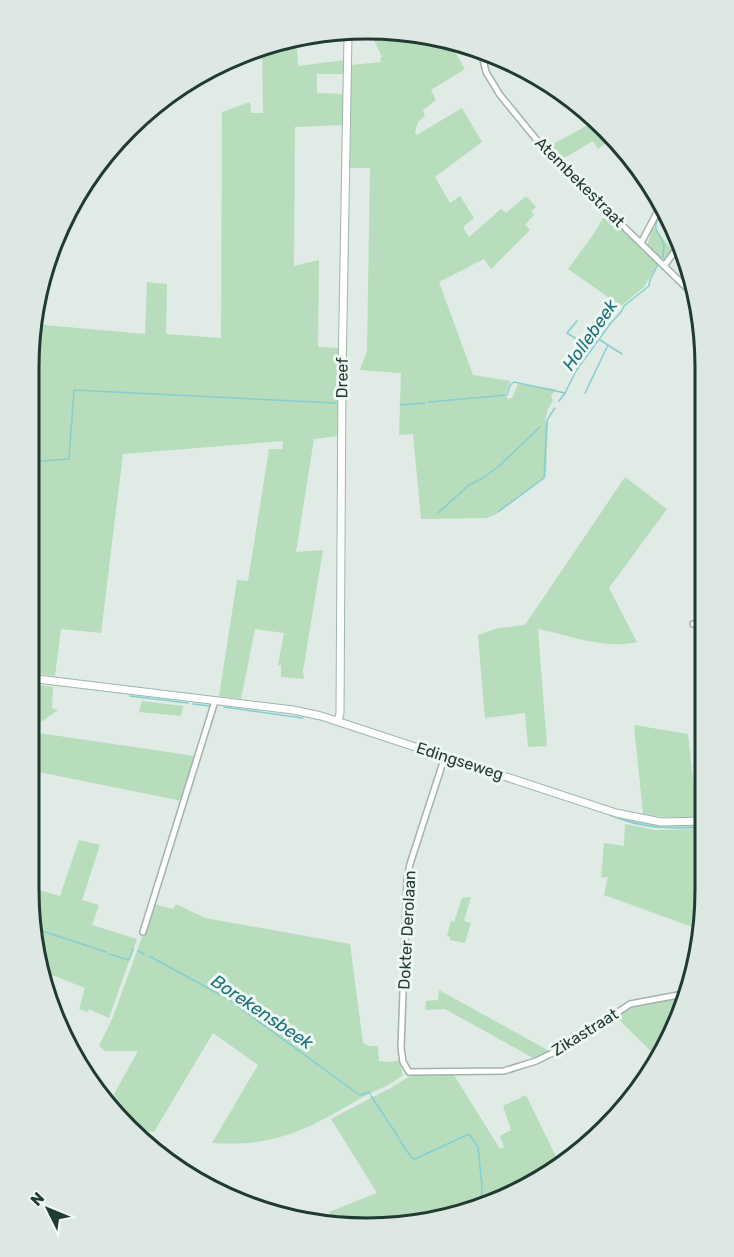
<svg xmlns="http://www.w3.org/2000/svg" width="734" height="1257" viewBox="0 0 734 1257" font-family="Rubik,sans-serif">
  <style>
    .green { fill: #b7ddbd }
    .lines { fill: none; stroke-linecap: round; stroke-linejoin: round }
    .stream { stroke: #85ced2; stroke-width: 1.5 }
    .street-casing { stroke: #a2b3ab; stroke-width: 8 }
    .secondary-casing { stroke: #9eb7ab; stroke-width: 9 }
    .street { stroke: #fff; stroke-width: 5 }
    .secondary { stroke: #fff; stroke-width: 7 }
    .labels { text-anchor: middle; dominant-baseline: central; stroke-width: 6; stroke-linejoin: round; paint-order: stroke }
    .street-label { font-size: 16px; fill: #203b31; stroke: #eff7f3 }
    .water-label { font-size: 18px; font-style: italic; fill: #197278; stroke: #eff7f3 }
    .rim { fill: none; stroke: #203b31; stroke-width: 3 }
  </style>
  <rect width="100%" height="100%" fill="#dfebe4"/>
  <g class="green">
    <path d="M377 35H433L438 39C452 39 458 58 465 69L431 90 436 100 423 110 425 116 418 122 415 132 417 135 462 108 482 142 435 177 450 203 460 196 474 218 463 227 469 237 501 209 506 213 526 196 536 207 531 211 534 215 525 225 530 230 491 269 484 259 439 282 473 375 510 381 505 395 508 399 512 398 518 384 556 389 551 396 553 401 548 409 545 421 548 422 546 477 496 514 487 518 421 519 413 434 399 435 401 373 360 370 367 351 370 168H350L351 65 381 62 380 58 382 57 373 38Z"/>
    <path d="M296 38 298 66 345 60V74H317V93L344 94 343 125 295 127 294 266 319 260 318 347 338 348V436L314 439 296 552 323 550 303 671 304 679 281 677V665H278L284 633 255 629 241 699 219 696 237 580 248 581 269 449H282L283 441 123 454 101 633 61 629 55 676 29 673V345L33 324 145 334 147 282 167 284 166 334 221 338 222 112 250 102 251 113H263L262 53Z"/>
    <path d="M588 113 607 128 614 137 598 149 593 141 559 161 548 147 588 125 584 115Z"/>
    <path d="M606 213 658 263 644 287 621 306 568 269 593 235Z"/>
    <path d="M653 226 672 250 667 259H662L647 246Z"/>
    <path d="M625 477 667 509 609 588 637 642C604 650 570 635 538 629L547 746 528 747 525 713 485 718 478 635 498 628 525 625Z"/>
    <path d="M39 685 53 687 52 708 58 710 29 730V718Z"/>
    <path d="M142 701 183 706 181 716 139 712Z"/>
    <path d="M634 725 688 734 697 817H663L643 814Z"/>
    <path d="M32 732 195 756 182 801 29 770V734Z"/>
    <path d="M611 814 637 821 658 824 705 823V827L655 828 631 823 609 816Z"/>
    <path d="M625 824 655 830 705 829V912L701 930 604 895 608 877 601 878 604 843 624 846Z"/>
    <path d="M79 840 100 845 82 900 99 905 92 925 137 939 109 1018 89 1009 88 1012 79 1009 85 988 52 975 48 976 44 984 29 887 60 896Z"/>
    <path d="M471 897 464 921 471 923 465 943 450 940V937L447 936 451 921 454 922 462 898Z"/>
    <path d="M154 904 173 909 176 904 205 918 350 944 363 1043 368 1046H378L379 1061 392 1062 399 1060 403 1075C391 1085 376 1090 363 1097 308 1129 277 1147 212 1143L258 1065 213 1033 154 1132 134 1129 108 1105 138 1051H105L99 1046 113 1017Z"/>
    <path d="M439 990 551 1052 537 1060 445 1009 425 1010 426 1001 438 1000Z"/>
    <path d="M688 995 658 1058 614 1015 629 1006Z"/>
    <path d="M417 1074 454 1075 500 1149 504 1147 500 1136 511 1130 503 1106 526 1095 560 1165 476 1210 389 1228 334 1222 329 1212 377 1193 331 1119C351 1108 371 1098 391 1088 400 1083 407 1076 417 1074Z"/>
  </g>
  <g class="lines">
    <g class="stream">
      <path d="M663 257 664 244C654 224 652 231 663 209"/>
      <path d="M577 321 567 333 591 348"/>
      <path d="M600 340 622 354"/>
      <path d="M585 393 608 345"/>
      <path d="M559 401 565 393"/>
      <path d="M429 402 507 395 510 385 514 382 565 393 576 371 610 324 621 312 624 306 649 286C649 277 655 272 658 264"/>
      <path d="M400 405 425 403"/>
      <path d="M29 462 69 459 74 390 336 403"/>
      <path d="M498 512 544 478 547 420 555 408"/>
      <path d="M438 513 469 485 483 478 499 466 540 427"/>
      <path d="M130 696 188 703"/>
      <path d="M193 704 210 706"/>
      <path d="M224 707 303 718"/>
      <path d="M613 816C643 829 673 829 705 827"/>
      <path d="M36 936 39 930 106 952"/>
      <path d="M138 951 144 954"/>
      <path d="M109 954 129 960 133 949"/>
      <path d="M149 956 228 999 358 1094"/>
      <path d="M360 1095 369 1092 370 1094"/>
      <path d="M371 1096 399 1138"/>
      <path d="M400 1141 411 1157 415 1159 469 1134 478 1147 482 1187 481 1208"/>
    </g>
    <defs>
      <g id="street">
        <path d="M482 55 486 72 500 95 545 150 695 296"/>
        <path d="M177 87 234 63"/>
        <path d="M641 243 662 203"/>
        <path d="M664 266 681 243"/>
        <path d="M693 624 705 620"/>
        <path d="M445 756 410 864 407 879 401 1048 403 1062 409 1072 504 1071 536 1061 569 1045 630 1004 689 993"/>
        <path d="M143 932 215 701"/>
      </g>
      <g id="secondary">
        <path d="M29 678 293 710 321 716 616 813 661 822 705 821"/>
        <path d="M338 721 340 713 342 376 348 35"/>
      </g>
    </defs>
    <use href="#street" class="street-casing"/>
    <use href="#secondary" class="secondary-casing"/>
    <use href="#street" class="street"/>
    <use href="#secondary" class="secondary"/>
  </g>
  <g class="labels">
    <g class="street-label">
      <text transform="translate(580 182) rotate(45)">Atembekestraat</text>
      <text transform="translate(342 378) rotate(-89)">Dreef</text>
      <text transform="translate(460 761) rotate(18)">Edingseweg</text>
      <text transform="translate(407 930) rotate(-87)">Dokter Derolaan</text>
      <text transform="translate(585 1032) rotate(-32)">Zikastraat</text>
    </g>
    <g class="water-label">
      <text transform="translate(590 335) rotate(-55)">Hollebeek</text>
      <text transform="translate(262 1012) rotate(34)">Borekensbeek</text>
    </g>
  </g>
  <path d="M0 0H734V1257H0ZM367 39H367A328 328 0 0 1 695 367V890A328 328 0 0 1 367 1218H367A328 328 0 0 1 39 890V367A328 328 0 0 1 367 39Z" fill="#dee8e3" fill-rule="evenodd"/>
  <path class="rim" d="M367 39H367A328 328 0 0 1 695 367V890A328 328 0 0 1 367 1218H367A328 328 0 0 1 39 890V367A328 328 0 0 1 367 39Z"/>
  <g transform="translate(48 1209) rotate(313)" stroke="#eff7f3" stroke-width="4.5" paint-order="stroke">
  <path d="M0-4.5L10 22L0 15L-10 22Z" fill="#203b31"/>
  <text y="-9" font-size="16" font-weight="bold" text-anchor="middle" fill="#203b31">N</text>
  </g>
</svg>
